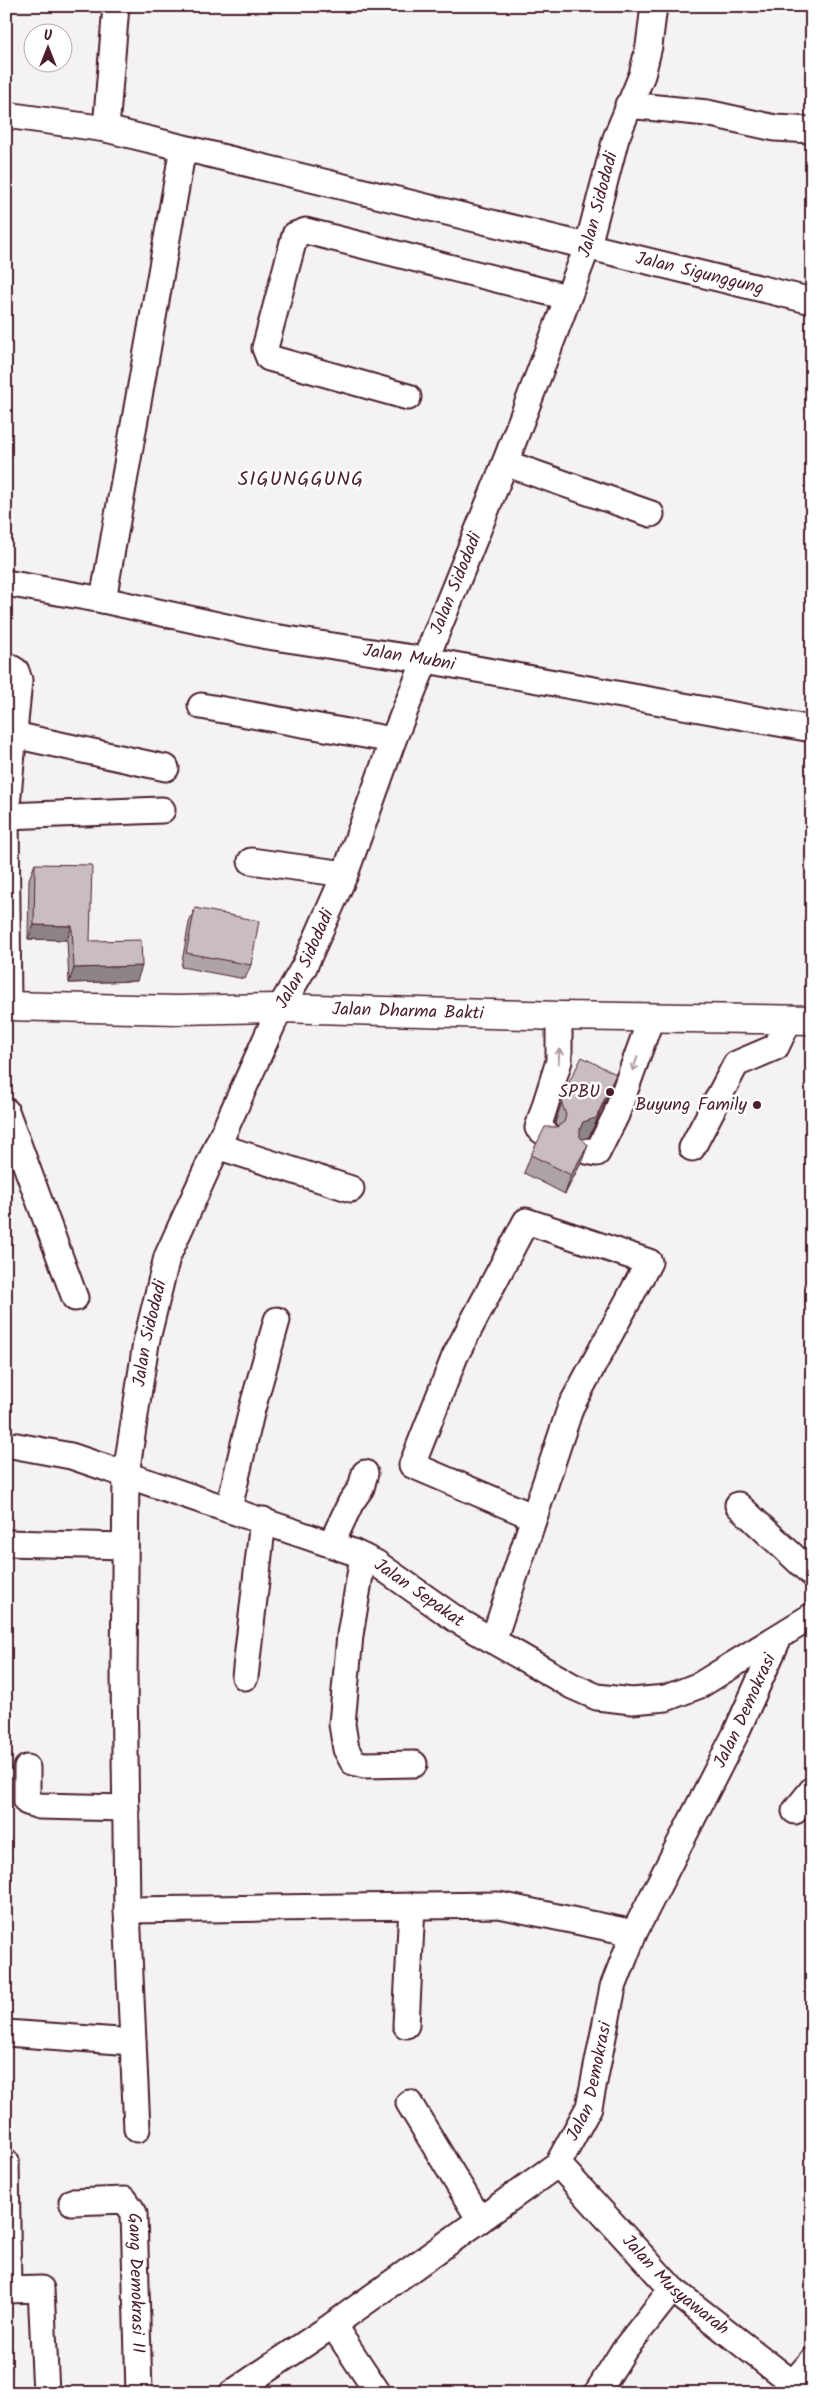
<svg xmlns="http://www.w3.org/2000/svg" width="818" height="2399" viewBox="0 0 818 2399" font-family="Kalam,sans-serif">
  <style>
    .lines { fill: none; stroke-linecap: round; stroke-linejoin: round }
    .minor-casing { stroke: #4a1f2b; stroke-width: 29 }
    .major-casing { stroke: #4a1f2b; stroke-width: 31 }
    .minor { stroke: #fff; stroke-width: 25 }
    .major { stroke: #fff; stroke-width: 28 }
    .wall { fill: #aea3a6; stroke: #4a1f2b }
    .shaded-wall { fill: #8d8487; stroke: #4a1f2b }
    .building { fill: #cabdc1; stroke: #4a1f2b }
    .oneway { stroke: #ae9aa0 }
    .poi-dot { fill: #4a1f2b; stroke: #fff; stroke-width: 2 }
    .labels { text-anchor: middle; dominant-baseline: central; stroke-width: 5; stroke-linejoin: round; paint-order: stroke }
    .street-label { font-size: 18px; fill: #4a1f2b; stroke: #fff }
    .poi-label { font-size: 18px; fill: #4a1f2b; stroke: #fff; text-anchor: end }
    .quarter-label { font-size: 20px; letter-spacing: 1px; fill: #4a1f2b; stroke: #fff }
  </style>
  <rect width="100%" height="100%" fill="#f4f2f2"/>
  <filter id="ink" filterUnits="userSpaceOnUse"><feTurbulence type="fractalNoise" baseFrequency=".02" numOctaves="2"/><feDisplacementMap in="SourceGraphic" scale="10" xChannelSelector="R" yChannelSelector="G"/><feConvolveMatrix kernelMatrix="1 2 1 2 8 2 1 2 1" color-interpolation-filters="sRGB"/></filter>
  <g filter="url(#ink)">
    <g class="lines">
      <defs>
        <g id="minor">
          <path d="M628 105 707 113 775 128 812 130"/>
          <path id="s1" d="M6 115 106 129 812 301"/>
          <path d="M106 129 116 6"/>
          <path d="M408 397 269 358 265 348 295 235 306 231 567 297"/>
          <path d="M505 463 651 514"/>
          <path id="s2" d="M6 583 103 600 267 636 426 660 812 729"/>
          <path d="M103 600 183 148"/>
          <path d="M6 665 16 671 19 680 6 816 8 1006"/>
          <path d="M201 706 393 740"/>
          <path d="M14 735 166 768"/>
          <path d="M6 816 162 810"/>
          <path d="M251 861 345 874"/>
          <path d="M6 1111 75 1298"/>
          <path d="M545 1133 538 1128 559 1061V1016"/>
          <path d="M217 1146 351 1189"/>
          <path d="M692 1148 736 1064 776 1047 789 1020"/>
          <path d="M587 1151 597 1153 616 1115 651 1018"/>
          <path id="s3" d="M6 1444 71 1456 353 1552 376 1563 457 1620 572 1686 597 1697 632 1701 666 1698 700 1685 812 1616"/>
          <path d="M738 1505 812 1574"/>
          <path d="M229 1508 252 1409 277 1320"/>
          <path d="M6 1543 125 1546"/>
          <path d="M331 1544 351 1502 361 1488 365 1473"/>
          <path d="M363 1557 350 1635 342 1724 346 1749 353 1762 364 1765 414 1764"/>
          <path d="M493 1641 571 1406 649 1262 526 1221 455 1356 412 1465 534 1517"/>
          <path d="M245 1677 263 1520"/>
          <path d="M27 1768V1802L39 1806 126 1808"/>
          <path d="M795 1811 812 1790"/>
          <path d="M127 1910 499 1905 634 1933"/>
          <path d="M406 2025 412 1906"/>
          <path d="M6 2033 133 2042"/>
          <path d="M409 2103 480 2220"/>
          <path id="s4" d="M137 2129 127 1910 124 1674 126 1474 146 1343 167 1257 280 1008 304 967 345 874 393 740 505 463 588 245 616 138 642 75 649 46 654 6"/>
          <path d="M6 2162 8 2290"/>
          <path id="s5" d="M558 2164 672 2289 805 2393"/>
          <path id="s6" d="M72 2202 125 2200 134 2213 139 2393"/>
          <path d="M6 2290 41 2289 46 2393"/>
          <path d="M333 2325 378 2393"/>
          <path d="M792 2384 812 2361"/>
          <path id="s7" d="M232 2393 333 2325 558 2164 589 2107 613 1987 634 1933 735 1735 779 1637"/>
          <path d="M597 2393 624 2350 672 2289"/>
        </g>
        <g id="major">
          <path id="s8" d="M6 1006 177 1010 280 1008 559 1016 812 1020"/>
        </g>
      </defs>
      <use href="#minor" class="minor-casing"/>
      <use href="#major" class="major-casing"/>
      <use href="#minor" class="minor"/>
      <use href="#major" class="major"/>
    </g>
    <g class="wall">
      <path d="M35 864 90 941 137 981 69 983 67 940 28 939 29 879Z"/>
      <path d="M195 908 251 965 245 979 181 967 189 923Z"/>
      <path d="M568 1084 609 1093 589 1137 582 1139 588 1145 581 1163 565 1194 524 1173 531 1155 557 1127 555 1123Z"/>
    </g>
    <g class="shaded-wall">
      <path d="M34 925 72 926 67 940 28 939Z"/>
      <path d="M142 966 137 981 69 983 74 968Z"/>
      <path d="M616 1074 609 1093 589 1137 577 1141 580 1129 583 1122Z"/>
      <path d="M588 1145 581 1163 565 1194 571 1175Z"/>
    </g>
    <g class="building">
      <path d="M35 864 92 865 90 941 141 940 142 966 74 968 72 926 34 925Z"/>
      <path d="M195 908 259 921 251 965 186 953Z"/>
      <path d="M582 1057 616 1074 596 1118 583 1122 580 1129V1137L588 1145 571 1175 531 1155 545 1127H557L564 1122 566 1115 562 1104 568 1084Z"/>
    </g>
    <defs><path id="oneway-shaft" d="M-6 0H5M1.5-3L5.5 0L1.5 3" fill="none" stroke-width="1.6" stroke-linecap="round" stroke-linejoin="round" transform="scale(1.25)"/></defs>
    <g class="oneway">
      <use href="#oneway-shaft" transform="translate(559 1056) rotate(-87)"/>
      <use href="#oneway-shaft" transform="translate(635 1064) rotate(109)"/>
    </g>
  </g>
  <g class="poi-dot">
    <circle cx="610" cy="1092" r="5"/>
    <circle cx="757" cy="1105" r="5"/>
  </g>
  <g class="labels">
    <g class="street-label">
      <text stroke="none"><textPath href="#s4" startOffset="2015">Jalan Sidodadi</textPath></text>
      <text stroke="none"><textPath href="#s1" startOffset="712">Jalan Sigunggung</textPath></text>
      <text stroke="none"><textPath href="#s4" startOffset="1610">Jalan Sidodadi</textPath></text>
      <text stroke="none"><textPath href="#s2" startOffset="410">Jalan Mubni</textPath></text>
      <text stroke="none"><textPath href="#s4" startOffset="1205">Jalan Sidodadi</textPath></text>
      <text stroke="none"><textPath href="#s8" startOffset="402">Jalan Dharma Bakti</textPath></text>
      <text stroke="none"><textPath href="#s4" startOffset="798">Jalan Sidodadi</textPath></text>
      <text stroke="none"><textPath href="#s3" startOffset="442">Jalan Sepakat</textPath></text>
      <text stroke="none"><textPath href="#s7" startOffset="892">Jalan Demokrasi</textPath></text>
      <text stroke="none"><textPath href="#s7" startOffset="488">Jalan Demokrasi</textPath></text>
      <text stroke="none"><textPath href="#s6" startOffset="139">Gang Demokrasi II</textPath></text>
      <text stroke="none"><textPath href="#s5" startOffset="169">Jalan Musyawarah</textPath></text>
    </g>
    <g class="poi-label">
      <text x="600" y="1092">SPBU</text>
      <text x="747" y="1105">Buyung Family</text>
    </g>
    <g class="quarter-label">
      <text x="301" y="480">SIGUNGGUNG</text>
    </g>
  </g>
  <rect width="818" height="2399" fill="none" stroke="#fff" stroke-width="25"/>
  <rect x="12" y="12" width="793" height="2374" fill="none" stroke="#4a1f2b" stroke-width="2" filter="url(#ink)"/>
  <g transform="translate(48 48)"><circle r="24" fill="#ffffff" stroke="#b7a5aa"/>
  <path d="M0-4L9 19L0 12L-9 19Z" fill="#4a1f2b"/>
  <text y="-8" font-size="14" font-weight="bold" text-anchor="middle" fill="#4a1f2b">U</text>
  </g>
</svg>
